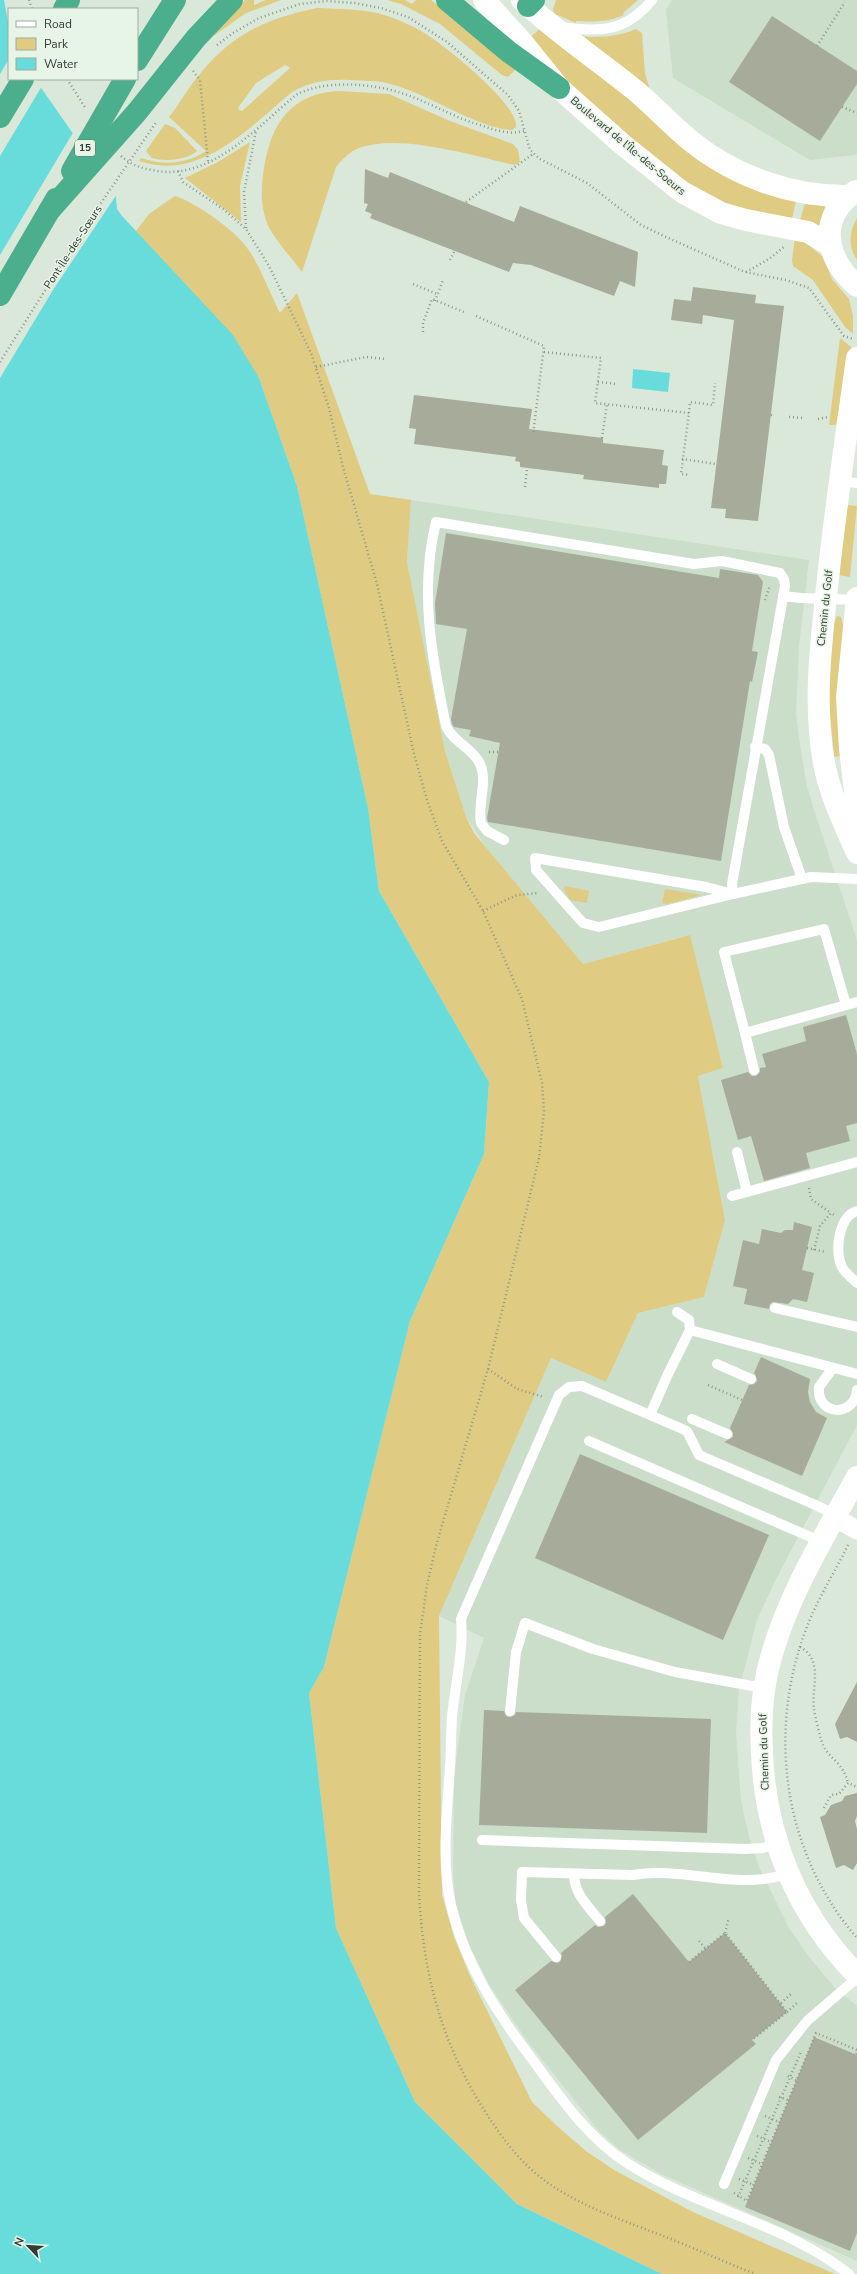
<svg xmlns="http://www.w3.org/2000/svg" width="857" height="2274" viewBox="0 0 857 2274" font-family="'Nunito Sans',sans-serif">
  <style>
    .built { fill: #cadeca }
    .green { fill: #dfcb81; fill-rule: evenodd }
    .water { fill: #67dcda }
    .pier { fill: #dae8d9 }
    .building { fill: #a7ac9a }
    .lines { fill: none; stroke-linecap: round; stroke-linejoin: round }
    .path { stroke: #8e988e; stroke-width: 2.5; stroke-dasharray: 1 3; stroke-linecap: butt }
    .service { stroke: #fff; stroke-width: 10 }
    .minor { stroke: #fff; stroke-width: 19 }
    .tertiary { stroke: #fff; stroke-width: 22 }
    .motorway { stroke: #4baf8e; stroke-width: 22 }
    .labels { text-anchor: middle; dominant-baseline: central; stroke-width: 3; stroke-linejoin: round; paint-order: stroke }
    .shield { fill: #e7f5e6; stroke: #6a736a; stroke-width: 1 }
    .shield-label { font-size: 10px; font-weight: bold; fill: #353b35 }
    .street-label { font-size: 11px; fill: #353b35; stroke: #e7f5e6 }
  </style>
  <rect width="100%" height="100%" fill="#dae8d9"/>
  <g class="built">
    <path d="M672 0H857V153L855 155 810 160 673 78 666 10Z"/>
    <path d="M411 500 809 560 799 646 796 714 799 738 806 782 813 807 857 940V1425L775 1581 757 1620 739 1689 736 1733 741 1801 750 1840 760 1869 789 1928 810 1958 835 1988 857 2006V2261L661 2174 620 2150 599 2131 528 2042 490 1986 470 1947 456 1906 453 1874 454 1775 465 1695 484 1638 439 1616 551 1358 606 1382 638 1313 704 1297 725 1220 698 1076 723 1068 689 935 583 964 488 850 466 817 445 751 407 562Z"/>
  </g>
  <g class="green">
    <path d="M245 0H254V5L266 0H281L246 13 215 35 213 34Z"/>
    <path d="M387 0H405L412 4 416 0H431L517 68 508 77 502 75 440 24 401 4Z"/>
    <path d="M556 0H638L623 13 624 15C608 22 593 22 576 21V23L555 14 553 10Z"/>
    <path d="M317 8C338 9 361 9 381 14 395 18 409 24 421 31 442 43 519 104 516 127L512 130C475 128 428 93 390 84 378 80 364 81 351 80 330 79 311 81 292 92 250 127 200 182 139 161L141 158C164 166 186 164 206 151L169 117C179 105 186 91 196 79 230 35 264 19 317 8ZM285 65 290 68 242 111 239 110 238 108 256 83Z"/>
    <path d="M540 29 606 81 796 201 792 219 737 208 693 190 584 98 528 39Z"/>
    <path d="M636 29 642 33 645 73 650 90 579 36C599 38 617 37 636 29Z"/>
    <path d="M339 91 389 94 450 121 513 144 518 150 520 162 515 165C472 156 401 133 359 148 349 152 343 159 336 167L302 272C293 260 272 236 267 223 260 205 261 187 264 168 271 124 291 93 339 91Z"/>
    <path d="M165 124 175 128 197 151C186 160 165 162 152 158L146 151Z"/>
    <path d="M250 142 240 186 241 222 185 178 218 162Z"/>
    <path d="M175 196C197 203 238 232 250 252 262 271 270 293 280 313L297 293 370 494 411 500 407 562 445 751 466 817 474 833 583 964 690 935 723 1068 698 1076 725 1220 704 1297 638 1313 606 1382 551 1358 439 1616 442 1895 454 1937 470 1976 532 2102 557 2126 586 2151 614 2170 693 2212 835 2274H662L517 2204 415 2102 336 1928 309 1693 324 1667 410 1321 484 1154 489 1082 379 891 368 808 297 486 259 378 136 231 149 214Z"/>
    <path d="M805 203 825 206 819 226 800 220Z"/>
    <path d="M857 218V260C848 247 849 231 857 218Z"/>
    <path d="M795 238 806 243 823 257 832 279 849 299 853 316V334L845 327 813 280 793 266 792 260Z"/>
    <path d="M840 338 851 347 836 425H829Z"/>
    <path d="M847 505 857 506 850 577 839 575Z"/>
    <path d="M837 616 841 617 843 625 840 756 834 757 828 692 833 626Z"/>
    <path d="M565 886 589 891 587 903 570 900 564 890Z"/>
    <path d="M665 889 702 895 667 904 662 903Z"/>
  </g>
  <g class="water">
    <path d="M0 0H4L9 27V79H35L108 184 116 197 117 209 122 216 233 335 259 378 297 486 368 808 379 891 489 1082 484 1154 410 1321 324 1667 309 1693 336 1928 415 2102 517 2204 662 2274H0Z"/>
    <path d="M633 369 670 373 668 392 632 388Z"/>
  </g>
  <g class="pier">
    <path d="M9 59V79H37L42 86 0 156V74Z"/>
    <path d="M74 131 117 194 53 290 0 378V255Z"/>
  </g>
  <g class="building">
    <path d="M772 16 857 71V84L820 141 729 82Z"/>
    <path d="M365 169 388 178 390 172 514 222 520 206 638 252 635 287 620 281 614 296 531 265 513 263 509 272 370 218 372 214 365 211 368 204 364 203Z"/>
    <path d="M693 287 756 295 755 303 784 306 758 521 725 518 726 509 711 508 734 320 703 315 702 324 671 320 674 299 691 301Z"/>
    <path d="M414 395 532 409 529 429 603 438V443L664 450 662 465 668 466 666 484H659V488L583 479 584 475 520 467V462L515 461 516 457 414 444 416 429 409 428Z"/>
    <path d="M446 533 719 578 720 569 758 575 763 582 752 651 758 652 752 682 750 681 721 861 488 822 487 818 500 743 469 736 471 730 454 727 452 724 451 719 467 629 436 624 435 603Z"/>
    <path d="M846 1015 857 1054V1123L846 1126 850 1141 806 1153 810 1168 764 1181 751 1136 738 1140 721 1080 748 1072 752 1076H756L760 1072V1068L766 1067 762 1054 806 1041 803 1027Z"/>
    <path d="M794 1222 812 1227 802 1270 814 1273 807 1302 793 1299 788 1304 773 1302 770 1304 769 1309 744 1304 747 1289 733 1286 743 1240 759 1244 762 1229 781 1233 785 1230H793Z"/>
    <path d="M761 1357 810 1379 808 1392 810 1402 816 1412 827 1418 802 1476 724 1442 733 1437V1433L730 1428 749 1385 754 1384 757 1381 756 1376 754 1373Z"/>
    <path d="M580 1454 769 1535 723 1640 535 1558Z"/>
    <path d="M857 1682V1742L847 1737 840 1739 835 1724Z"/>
    <path d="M484 1710 504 1711 506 1716 510 1717 515 1715 516 1712 711 1719 707 1833 479 1825Z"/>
    <path d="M857 1793V1816L855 1821 857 1829V1863L853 1870 844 1865 836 1868 820 1817 825 1815 831 1805 842 1801 845 1796Z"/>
    <path d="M633 1894 689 1962 725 1933 787 2012 752 2040 756 2044 638 2140 515 1990 551 1961 557 1963 560 1962 562 1956 561 1953 595 1925 598 1927 604 1926 606 1923 605 1917Z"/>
    <path d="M814 2037 857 2055V2233L850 2251 745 2207Z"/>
  </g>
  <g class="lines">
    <g class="path">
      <path d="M29 0 32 9"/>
      <path d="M217 45 233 33 259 18 300 4 326 1 354 3 381 8 408 17 447 42 508 95 519 111 530 150 540 159 587 183 641 225 666 237 745 272 786 280 809 288 844 336 853 339"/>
      <path d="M817 46 845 2"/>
      <path d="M193 71 200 80 208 161"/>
      <path d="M67 79 86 109"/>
      <path d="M842 107 857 113"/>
      <path d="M121 156C130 164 140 168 152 170 209 183 257 127 296 95 323 80 369 83 398 92 426 100 452 117 480 125 495 130 508 135 524 131"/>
      <path d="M178 171 183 182 223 209 246 229 269 266 311 353 329 408 343 467 377 584 414 754 427 800 442 841 483 911 522 999 542 1083 544 1111 539 1158 488 1369 436 1546 427 1585 420 1634 419 1892C423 1975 442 2046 488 2116 504 2141 525 2168 551 2185 585 2208 627 2222 666 2237 696 2249 725 2262 755 2274"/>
      <path d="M466 202 533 154"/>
      <path d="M246 228 244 192 256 131"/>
      <path d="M450 260 455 250"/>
      <path d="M746 272 769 259 785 246"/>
      <path d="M413 284 437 294"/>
      <path d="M435 301 443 280"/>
      <path d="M476 316 544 346 533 435"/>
      <path d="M423 332V323L432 299 464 312"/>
      <path d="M544 352 601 358 595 403 689 413 681 474 690 475"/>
      <path d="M0 362 90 219 157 121"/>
      <path d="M316 367 366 357 386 359"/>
      <path d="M598 382 617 384"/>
      <path d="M689 413 690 402 713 405 715 383"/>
      <path d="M771 415 774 416"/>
      <path d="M789 417 803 418"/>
      <path d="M818 419 828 417"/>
      <path d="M602 438 607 404"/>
      <path d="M682 459 716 464"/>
      <path d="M525 487 527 468"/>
      <path d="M765 600 770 585"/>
      <path d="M489 752H498"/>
      <path d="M483 911 517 895 539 893"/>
      <path d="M809 1188 811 1199 831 1213"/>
      <path d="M807 1248 826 1252"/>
      <path d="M814 1250 820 1226 831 1213 834 1215"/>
      <path d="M488 1369 517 1389 544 1397"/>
      <path d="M708 1385 742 1400"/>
      <path d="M848 1545C834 1574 816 1601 805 1632 767 1735 784 1854 857 1938"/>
      <path d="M800 1647C824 1660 811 1688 814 1709 815 1716 820 1738 823 1745 830 1760 843 1762 848 1783"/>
      <path d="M824 1808 831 1795 839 1794 848 1783 857 1787"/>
      <path d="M725 1933 729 1918"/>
      <path d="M699 1941 706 1949"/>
      <path d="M689 1962 725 1933 787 2012 752 2040"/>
      <path d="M781 2003 791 1994"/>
      <path d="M787 2012 798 2002"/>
      <path d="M856 2054 857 2053"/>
      <path d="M788 2076 796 2080"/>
      <path d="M779 2097 788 2100"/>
      <path d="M765 2116 779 2122"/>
      <path d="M757 2136 771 2142"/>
      <path d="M748 2158 762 2164"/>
      <path d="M739 2179 754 2185"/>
      <path d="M734 2193 747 2201 816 2033 857 2050"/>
      <path d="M738 2197 801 2052"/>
    </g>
    <g class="service">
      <path d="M560 27C599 32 625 33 652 0"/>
      <path d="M840 481 857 483"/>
      <path d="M783 596C808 600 832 598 857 600"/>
      <path d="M755 747 765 749 769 755 784 827 802 879"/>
      <path d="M504 840 487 831 481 823C477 804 489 780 479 762 471 747 453 742 446 726 432 658 419 591 436 522L694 564 722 561 780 573 784 579 785 586 732 884 733 894 811 877 857 879"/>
      <path d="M535 858 706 887 733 894 599 927 583 923 536 870Z"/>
      <path d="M846 1005 824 929 724 952 745 1033 857 1002"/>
      <path d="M745 1033 754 1070"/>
      <path d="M737 1152 747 1192"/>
      <path d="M732 1196 857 1162"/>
      <path d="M857 1211C839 1216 834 1251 842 1267 845 1273 852 1278 857 1283"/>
      <path d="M775 1308 857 1327"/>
      <path d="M677 1312 689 1320 690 1330"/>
      <path d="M717 1364 751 1379"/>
      <path d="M833 1368 819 1387C816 1415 854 1419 857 1390"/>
      <path d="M650 1415 582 1386 569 1387 559 1395 461 1619C464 1651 455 1685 452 1717 451 1734 451 1751 450 1768 447 1811 441 1863 451 1905 464 1962 497 2013 532 2059 560 2097 587 2137 627 2163 697 2208 783 2222 849 2274"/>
      <path d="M692 1419 727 1434"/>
      <path d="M589 1441 822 1542"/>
      <path d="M835 1518 826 1510 811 1503 699 1455 687 1431 650 1415 668 1374 690 1330 857 1374"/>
      <path d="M510 1711 516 1652 525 1623 593 1649 675 1672 764 1688"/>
      <path d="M482 1840 745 1849 763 1848 776 1844"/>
      <path d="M574 1874C574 1894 588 1906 600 1921"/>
      <path d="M556 1957 524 1918 521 1900 522 1872 633 1875C684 1866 736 1891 787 1874"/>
      <path d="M724 2184 776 2060 807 2021 857 1978"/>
    </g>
    <path class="minor" d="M835 1518 857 1530"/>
    <g class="tertiary">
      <path d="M484 0 522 42 559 88 622 144 682 192 721 213 746 220 808 232 830 245"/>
      <path d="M522 0C557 33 598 60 636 91 655 107 672 126 692 142 736 177 793 197 849 196"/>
      <path d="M856 191C817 217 825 258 857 286"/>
      <path d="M857 358C846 438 834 517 826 597 820 653 814 707 824 763 830 795 844 823 857 853"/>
      <path d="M857 842 855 791 850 749 847 697 857 598"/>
      <path d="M857 1477C826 1534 790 1591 772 1654 762 1686 760 1719 762 1752 765 1837 797 1914 857 1975"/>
    </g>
    <g class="motorway">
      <path d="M447 0 509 52 559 88"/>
      <path d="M528 6 534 0"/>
      <path d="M64 9 69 0"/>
      <path d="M137 60 175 0"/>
      <path d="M0 117 23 79"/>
      <path d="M72 171 125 79"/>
      <path d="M49 211 137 112 196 38 232 0"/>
      <path d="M0 295 56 199"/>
    </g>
  </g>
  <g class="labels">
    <rect class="shield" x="75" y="140" width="20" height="16" rx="3"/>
    <g class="shield-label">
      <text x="85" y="148">15</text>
    </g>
    <g class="street-label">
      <text transform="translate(628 146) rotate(40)">Boulevard de l'Île-des-Soeurs</text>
      <text transform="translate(73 247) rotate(-57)">Pont Île-des-Sœurs</text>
      <text transform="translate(825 608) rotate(-84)">Chemin du Golf</text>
      <text transform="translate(764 1752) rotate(-92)">Chemin du Golf</text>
    </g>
  </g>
  <rect x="8" y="8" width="130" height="72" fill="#e7f5e6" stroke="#a0ab9f"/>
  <rect x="16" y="21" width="20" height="6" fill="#ffffff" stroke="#a0ab9f"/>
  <text x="44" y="28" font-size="12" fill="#353b35">Road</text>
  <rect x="16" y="38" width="20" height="12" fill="#dfcb81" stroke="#a0ab9f"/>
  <text x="44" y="48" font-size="12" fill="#353b35">Park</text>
  <rect x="16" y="58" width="20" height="12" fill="#67dcda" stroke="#a0ab9f"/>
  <text x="44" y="68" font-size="12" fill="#353b35">Water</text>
  <g transform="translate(28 2246) rotate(295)" stroke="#e7f5e6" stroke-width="3" paint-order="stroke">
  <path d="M0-3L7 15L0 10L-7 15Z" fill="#353b35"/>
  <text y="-6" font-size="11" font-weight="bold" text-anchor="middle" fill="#353b35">N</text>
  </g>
</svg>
